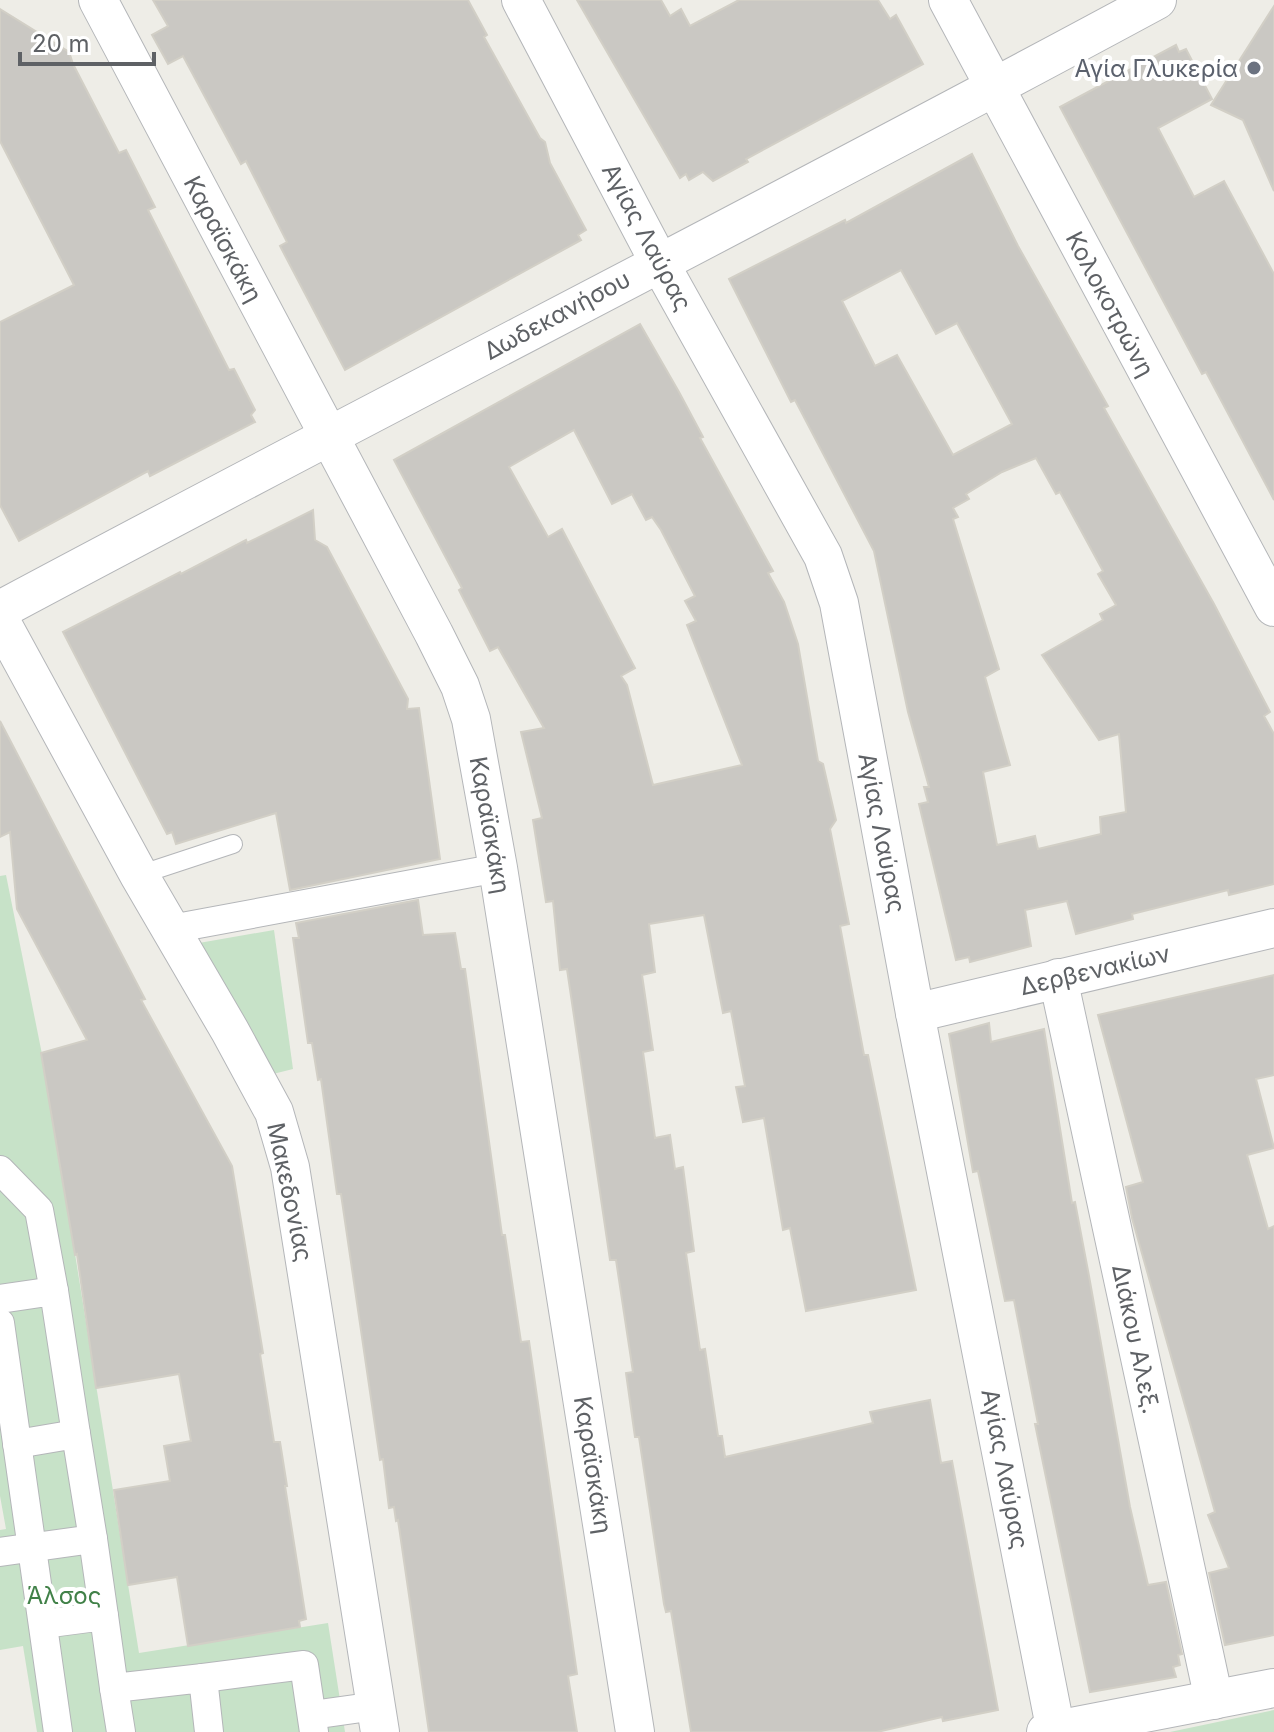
<svg xmlns="http://www.w3.org/2000/svg" width="1274" height="1732" viewBox="0 0 1274 1732" font-family="Inter,sans-serif">
  <style>
    .green { fill: #c7e2c8 }
    .building { fill: #cac8c3; stroke: #d2cfc6; stroke-width: 2; fill-rule: evenodd }
    .lines { fill: none; stroke-linecap: round; stroke-linejoin: round }
    .service-casing { stroke: #b4b6b9; stroke-width: 20 }
    .pedestrian-casing { stroke: #b4b6b9; stroke-width: 30 }
    .minor-casing { stroke: #b4b6b9; stroke-width: 40 }
    .service { stroke: #fff; stroke-width: 18 }
    .pedestrian { stroke: #fff; stroke-width: 28 }
    .minor { stroke: #fff; stroke-width: 38 }
    .worship-dot { fill: #6b7280; stroke: #fff; stroke-width: 3 }
    .labels { text-anchor: middle; dominant-baseline: central; stroke-width: 8; stroke-linejoin: round; paint-order: stroke }
    .worship-label { font-size: 24px; fill: #5b616d; stroke: #fff; text-anchor: end }
    .street-label { font-size: 24px; fill: #5e6165; stroke: #fff }
    .park-label { font-size: 24px; fill: #418148; stroke: #fff }
  </style>
  <rect width="100%" height="100%" fill="#eeede7"/>
  <g class="green">
    <path d="M6 875 47 1079 139 1653 328 1623 345 1732H37L23 1646 0 1650V1530L6 1529 0 1496V876Z"/>
    <path d="M274 930 293 1069 273 1074 199 943Z"/>
    <path d="M1274 1710V1732H1170Z"/>
  </g>
  <g class="building">
    <path d="M153 0H468L487 35 484 37 540 138 545 142 550 163 586 230 578 235 581 240 345 370 280 246 287 242 246 161 241 164 183 56 168 64 152 35 168 26Z"/>
    <path d="M577 0H661L670 16 681 9 690 26 739 0H878L890 19 896 15 923 64 746 159 748 162 713 181 703 172 689 180 686 174 680 178Z"/>
    <path d="M1274 6V191L1243 120 1211 105Z"/>
    <path d="M0 9 69 52 73 64 119 153 126 150 155 207 148 210 229 370 234 369 255 410 251 415 255 422 150 476 148 471 19 541 0 505V322L74 285 0 141Z"/>
    <path d="M1176 45 1179 52 1186 49 1212 99 1158 128 1194 197 1224 181 1274 274V500L1206 372 1202 374 1060 107Z"/>
    <path d="M972 154 1018 246 1108 406 1104 408 1214 604 1270 712 1264 716 1274 734V884L1229 895 1228 890 1132 914 1133 919 1076 934 1067 901 1025 910 1031 946 970 962 969 957 956 960 919 804 928 802 924 787H929L908 712 874 551 795 400 791 402 729 279 845 220 846 223ZM901 270 936 334 957 323 1012 424 953 455 897 355 875 366 842 301ZM1036 458 1056 494 1060 492 1103 571 1098 574 1116 605 1100 614 1103 620 1042 655 1099 740 1119 734 1126 812 1100 817 1101 834 1038 849 1035 836 997 845 983 772 1010 765 985 677 999 669 953 519 958 517 953 508 969 499 966 494 1002 472Z"/>
    <path d="M640 324 679 392 703 437 700 438 773 571 768 573 784 602 798 644 818 761 823 764 836 820 830 829 849 924 840 926 864 1055H868L916 1290 806 1311 790 1228 783 1230 764 1118 743 1122 736 1087 745 1086 731 1011 723 1013 704 915 649 924 655 972 642 975 653 1050 643 1052 655 1138 670 1135 675 1169 683 1167 694 1251 686 1253 700 1350 705 1349 718 1436H722L725 1457 873 1423 870 1412 930 1400 941 1463 952 1461 998 1710 943 1721 942 1717 877 1732H691L671 1611 666 1612 664 1604 639 1437H635L626 1373 633 1372 616 1260H610L567 969 560 970 553 901 546 902 533 820 542 818 521 732 544 728 498 647 490 651 459 590 462 588 394 460ZM574 430 612 504 632 494 646 520 652 517 661 530 695 596 685 601 696 621 687 625 742 765 653 785 627 685 621 676 635 668 562 529 548 537 509 467Z"/>
    <path d="M313 510 315 540 327 547 408 699 407 709 419 708 440 859 290 890 276 813 176 844 172 832 167 834 63 632 180 572 181 574 246 540 247 543Z"/>
    <path d="M0 721 145 999 141 1000 232 1166 263 1353 260 1354 274 1442H280L287 1486H285L306 1619 299 1621 300 1627 188 1646 177 1577 128 1585 114 1490 170 1481 164 1446 191 1441 179 1374 96 1388 77 1254 75 1255 41 1053 87 1040 17 909 10 832 0 837Z"/>
    <path d="M418 900 423 935 455 933 461 969H465L502 1235H505L521 1342 529 1341 577 1674 568 1676 577 1732H429L398 1520 396 1521 394 1507 389 1508 383 1459 380 1460 341 1194H337L321 1079 318 1080 312 1043H308L293 938H299L296 923Z"/>
    <path d="M1274 975V1075L1256 1079 1274 1148 1247 1155 1268 1229 1274 1226V1635L1225 1645 1209 1573 1229 1568 1208 1515 1215 1512 1132 1218 1126 1187 1143 1182 1098 1015Z"/>
    <path d="M989 1023 991 1042 1044 1029 1072 1203 1075 1202 1089 1276 1130 1507 1148 1585 1166 1582 1182 1654 1178 1655 1180 1665 1173 1667 1176 1677 1090 1692 1035 1424H1038L1014 1300 1005 1301 978 1171 973 1172 949 1034Z"/>
  </g>
  <g class="lines">
    <defs>
      <path id="service" d="M139 875 233 844"/>
      <g id="pedestrian">
        <path d="M171 929 498 868"/>
        <path d="M0 1170 39 1210 54 1291"/>
        <path d="M0 1299 54 1291 76 1434"/>
        <path d="M0 1323 58 1732"/>
        <path d="M17 1444 76 1434 93 1539"/>
        <path d="M0 1552 93 1539 104 1616"/>
        <path d="M43 1624 104 1616 114 1688 203 1678 209 1732"/>
        <path d="M203 1678 304 1665 314 1732"/>
        <path d="M114 1688 121 1732"/>
        <path d="M312 1715 376 1706"/>
      </g>
      <g id="minor">
        <path d="M98 0 434 634 460 686 471 719 498 868 635 1732"/>
        <path d="M521 0 659 262 823 556 839 603 915 1013 1056 1732"/>
        <path d="M948 0 1274 607"/>
        <path d="M0 610C385 404 774 207 1157 0"/>
        <path d="M0 620 139 875 230 1031 274 1112 290 1167 380 1732"/>
        <path d="M1058 978 1214 1700"/>
        <path d="M915 1013 1274 928"/>
        <path d="M1046 1732 1274 1688"/>
      </g>
    </defs>
    <use href="#service" class="service-casing"/>
    <use href="#pedestrian" class="pedestrian-casing"/>
    <use href="#minor" class="minor-casing"/>
    <use href="#service" class="service"/>
    <use href="#pedestrian" class="pedestrian"/>
    <use href="#minor" class="minor"/>
  </g>
  <circle class="worship-dot" cx="1254" cy="68" r="8"/>
  <g class="labels">
    <g class="worship-label">
      <text x="1238" y="68">Αγία Γλυκερία</text>
    </g>
    <g class="street-label">
      <text transform="translate(647 237) rotate(62)">Αγίας Λαύρας</text>
      <text transform="translate(223 239) rotate(62)">Καραϊσκάκη</text>
      <text transform="translate(1110 304) rotate(62)">Κολοκοτρώνη</text>
      <text transform="translate(557 315) rotate(-28)">Δωδεκανήσου</text>
      <text transform="translate(490 825) rotate(80)">Καραϊσκάκη</text>
      <text transform="translate(882 833) rotate(79)">Αγίας Λαύρας</text>
      <text transform="translate(1095 970) rotate(-13)">Δερβενακίων</text>
      <text transform="translate(290 1192) rotate(78)">Μακεδονίας</text>
      <text transform="translate(1136 1339) rotate(78)">Διάκου Αλεξ.</text>
      <text transform="translate(593 1465) rotate(81)">Καραϊσκάκη</text>
      <text transform="translate(1005 1469) rotate(79)">Αγίας Λαύρας</text>
    </g>
    <g class="park-label">
      <text x="64" y="1595">Άλσος</text>
    </g>
  </g>
  <path d="M20 52v12h134v-12" fill="none" stroke="#5e6165" stroke-width="4"/>
  <text x="32" y="52" font-size="24" fill="#5e6165" stroke="#ffffff" stroke-width="6" paint-order="stroke">20 m</text>
</svg>
